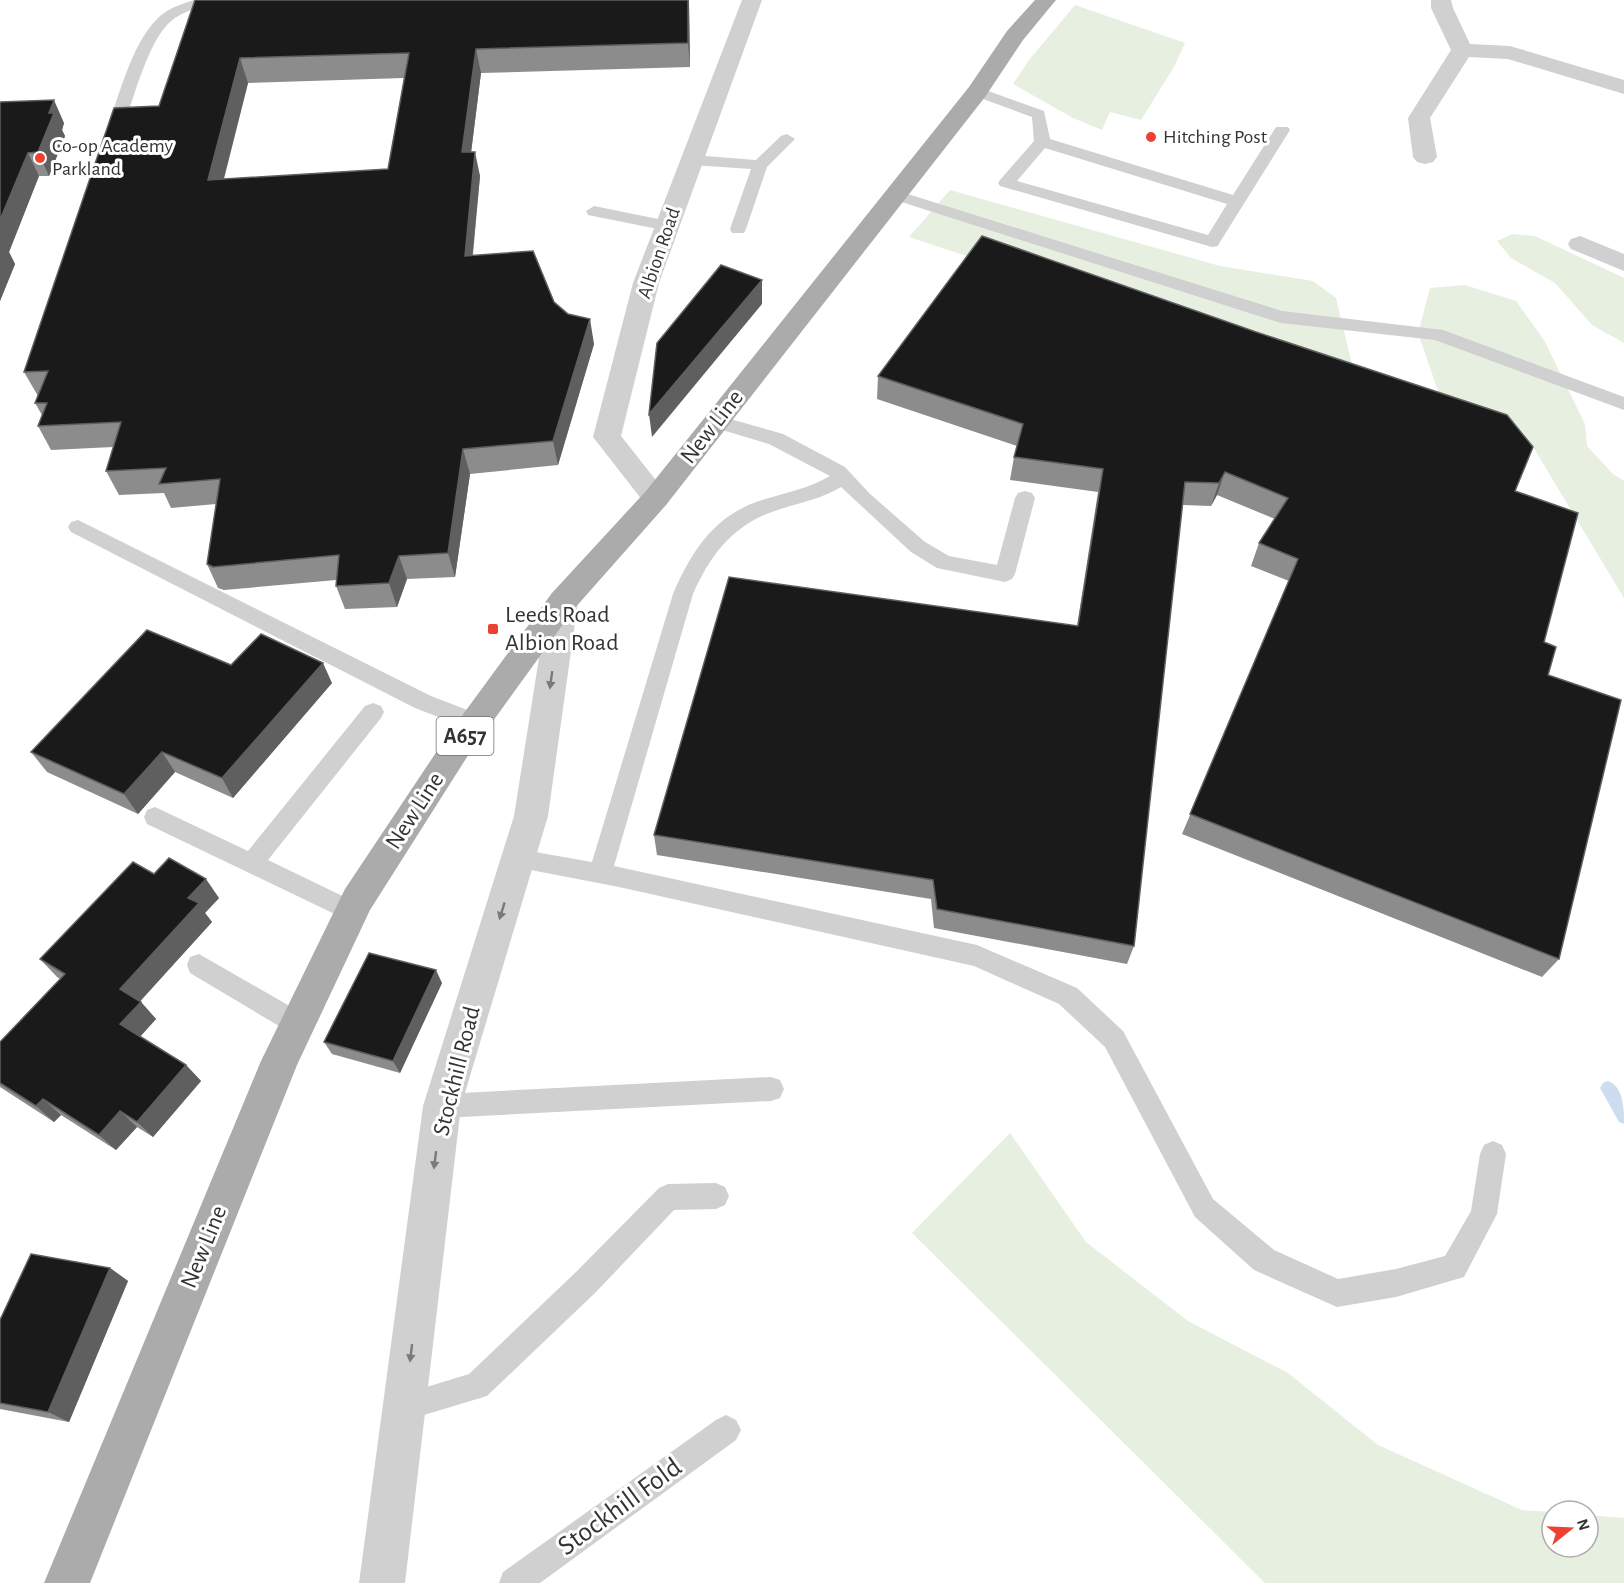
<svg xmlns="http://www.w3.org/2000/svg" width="1624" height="1583" viewBox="0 0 1624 1583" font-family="'Alegreya Sans',sans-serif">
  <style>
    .green { fill: #e7efe1 }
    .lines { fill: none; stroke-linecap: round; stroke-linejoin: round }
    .stream { fill: #cdddef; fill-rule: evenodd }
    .lane { fill: #d0d0d0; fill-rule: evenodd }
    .street { fill: #d0d0d0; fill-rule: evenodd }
    .primary { fill: #ababab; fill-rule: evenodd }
    .wall { fill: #8c8c8c; fill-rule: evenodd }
    .shaded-wall { fill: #5f5f5f }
    .building { fill: #1a1a1a; stroke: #5f5f5f; stroke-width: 1.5; fill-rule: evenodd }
    .oneway { fill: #7a7a7a }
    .poi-dot { fill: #ed4231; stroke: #fff; stroke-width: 2 }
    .labels { text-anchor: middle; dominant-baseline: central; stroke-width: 6; stroke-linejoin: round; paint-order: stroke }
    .far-poi-label { font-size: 20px; fill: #333; stroke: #fff; text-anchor: start }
    .far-street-label { font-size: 20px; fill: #333; stroke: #fff }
    .shield { fill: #fff; stroke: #707070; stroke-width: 1.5 }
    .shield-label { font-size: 22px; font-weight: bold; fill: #333 }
    .street-label { font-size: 24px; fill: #333; stroke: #fff }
    .poi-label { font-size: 24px; fill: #333; stroke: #fff; text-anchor: start }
    .near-street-label { font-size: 28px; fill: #333; stroke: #fff }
  </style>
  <rect width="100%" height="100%" fill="#fff"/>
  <g class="green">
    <path d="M1075 5 1185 43 1174 67 1141 120 1110 112 1102 130 1073 118 1013 84 1029 60Z"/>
    <path d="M950 190 1220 266 1313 281 1336 298 1357 385 909 237Z"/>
    <path d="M1512 234 1535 236 1624 278V343L1592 325 1555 283 1511 258 1497 241Z"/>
    <path d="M1465 285 1516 301 1544 340 1585 424 1587 446 1613 474 1624 481V598L1530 442 1446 414 1418 333 1430 288Z"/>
    <path d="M1010 1133 1086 1242 1188 1321 1288 1373 1378 1445 1522 1510 1552 1512V1547H1588V1515L1624 1518V1583H1265L912 1233Z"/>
  </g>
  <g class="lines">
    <path class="stream" d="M1608 1081C1624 1087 1624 1110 1624 1124L1619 1122 1600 1088 1603 1083Z"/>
    <g class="lane">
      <path d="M194 0H220L218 3C200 7 180 11 167 25 146 47 131 107 120 137L112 142 106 140 104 137C118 101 130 46 157 19 166 9 181 4 194 0Z"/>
      <path d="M977 87 1044 111 1050 139 1233 195 1276 127H1288L1290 130 1220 242 1218 246 1212 247 1000 186 998 183 1000 180 1034 141 1032 117 972 95 969 92ZM1045 148 1227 204 1208 235 1017 181Z"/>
      <path d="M787 134 795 139 767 167 746 229 744 233H732L730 229 751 169 692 165 684 160 692 155 756 160 781 136Z"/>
      <path d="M895 190 1282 311 1443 330 1624 397V410L1435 340 1281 323 889 198 887 195 889 192Z"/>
      <path d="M594 206 668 221 676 226 668 231 588 215 586 211Z"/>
      <path d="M716 415 783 434 845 467 869 493 925 542 949 556 997 565 1015 498 1018 493 1025 491 1032 493 1035 498 1015 574 1012 579 1005 582 937 568 911 552 841 487C823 498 803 502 784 508 737 521 712 551 693 594L614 866 977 945 1077 988 1123 1031 1213 1199 1274 1250 1338 1279 1396 1269 1445 1256 1471 1211 1480 1154 1484 1145 1493 1141 1502 1145 1506 1154 1497 1214 1464 1277 1396 1297 1337 1307 1254 1270 1195 1217 1105 1047 1059 1004 974 966 619 887 510 866 506 859 510 852 518 849 592 862 673 594C691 552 714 516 759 501 783 493 808 489 830 476L769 444 709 426 707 421 709 416Z"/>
      <path d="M78 520 431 696 483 716 486 722 483 728 475 731 415 708 71 532 68 527 71 522Z"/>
      <path d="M373 703 381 706 384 712 381 718 268 860 359 904 363 911 359 918 351 921 343 918 147 824 144 817 147 810 155 807 248 851 365 706Z"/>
      <path d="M199 954 307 1016 310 1024 307 1032 298 1035 289 1032 190 973 187 965 190 957Z"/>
      <path d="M771 1077 780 1080 784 1089 780 1098 771 1101 442 1118 433 1115 429 1106 433 1097 442 1094Z"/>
      <path d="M716 1183 725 1187 729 1196 725 1205 716 1209 674 1210 596 1292 487 1396 404 1421 394 1417 390 1407 394 1397 469 1374 576 1272 659 1188 668 1184Z"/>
      <path d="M726 1415 736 1420 741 1430 736 1440 540 1583H499L503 1572 716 1420Z"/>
    </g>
    <g class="street">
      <path d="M742 0H762L659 283 621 436 670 498 666 505 656 508 646 505 593 437 633 283Z"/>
      <path d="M1431 0H1451L1453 8 1470 44 1510 46 1624 80V94L1508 59 1469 57 1430 118 1437 157 1433 162 1425 164 1417 162 1413 157 1408 118 1451 50 1431 8Z"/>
      <path d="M1580 236 1624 254V271L1571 249 1568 244 1571 239Z"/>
      <path d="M563 590 574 593 578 601 548 816 461 1106 405 1583H359L423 1106 514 816 548 601 552 593Z"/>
    </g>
    <path class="primary" d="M1035 0H1056L1023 40 985 97 666 505 574 609 467 757 370 910 297 1065 90 1583H44L261 1061 345 889 445 739 552 593 646 491 969 87 1007 31Z"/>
  </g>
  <g class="wall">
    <path d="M195 0H689L690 67 481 73 471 152 480 176 473 255 554 302 594 344 558 465 470 474 455 577 407 579 397 607 345 609 336 586V580L224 590 218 588 207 564 216 504 171 508 164 493 119 495 106 471 113 447 51 450 38 426 42 415 35 403 38 396 24 372 159 106ZM404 78 388 169 224 179 248 83Z"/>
    <path d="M0 102 64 123 62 130 65 136 49 176H39L9 252 15 264 0 301Z"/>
    <path d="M878 376 1515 491 1544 642 1548 675 1559 959 1542 977 1182 834 1289 581 1251 566 1259 543 1275 519 1217 495 1211 506 1182 505 1134 946 1127 964 934 928 931 899 657 855 654 835 1077 626 1098 492 1010 480 1014 457 1017 446 877 399Z"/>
    <path d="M231 665 332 683 233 798 175 772 138 814 47 772 31 752Z"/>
    <path d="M154 874 219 898 205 913 212 922 140 1001 156 1019 140 1037 186 1065 201 1081 153 1137 137 1127 116 1150 61 1115 54 1122 0 1087V1042L60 979 57 977 40 959Z"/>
    <path d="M442 983 400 1073 332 1054 324 1042Z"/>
    <path d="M110 1268 128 1281 69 1422 0 1409V1320Z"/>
  </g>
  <g class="shaded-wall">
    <path d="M688 0H689V5L690 67 688 43Z"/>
    <path d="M476 49 481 73 468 177 462 152Z"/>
    <path d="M240 58 248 83 217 205 208 180Z"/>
    <path d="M54 100 64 123 62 130 65 136 49 176 38 152 49 113Z"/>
    <path d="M475 152 480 176 470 280 465 256Z"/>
    <path d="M28 153 39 176 9 252 15 264 0 301V220Z"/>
    <path d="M762 280V304L652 437 649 414Z"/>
    <path d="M590 319 594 344 558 465 553 441Z"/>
    <path d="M463 449 470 474 455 577 448 553Z"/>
    <path d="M1225 472 1217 495 1211 506 1219 483Z"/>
    <path d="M399 556 407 579 397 607 389 583Z"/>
    <path d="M323 663 332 683 233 798 222 778Z"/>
    <path d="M162 752 175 772 138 814 124 794Z"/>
    <path d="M206 879 219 898 205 913 212 922 135 1007 120 989 188 898Z"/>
    <path d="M436 970 442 983 400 1073 393 1061Z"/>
    <path d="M141 1002 156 1019 136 1041 120 1024Z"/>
    <path d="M186 1065 201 1081 153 1137 137 1122Z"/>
    <path d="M43 1099 61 1115 54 1122 36 1106Z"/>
    <path d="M120 1111 137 1127 116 1150 99 1135Z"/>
    <path d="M110 1268 128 1281 69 1422 48 1412Z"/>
  </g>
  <g class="building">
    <path d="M195 0H688V43L476 49 462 152H475L465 256 533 251 554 302 568 314 590 319 553 441 463 449 448 553 399 556 389 583 336 586 339 555 213 567 207 564 220 479 159 484 166 468 106 471 121 422 38 426 47 403H35L48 371 24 372 114 108 159 106ZM409 53 388 169 208 180 240 58Z"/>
    <path d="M54 100 49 113H54L38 152 28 153 0 220V102Z"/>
    <path d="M982 236 1256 332 1507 415 1533 447 1515 491 1578 513 1544 642 1556 647 1548 675 1621 700 1559 959 1190 814 1298 559 1259 543 1288 498 1225 472 1219 483 1185 482 1134 946 937 909 933 880 654 835 729 577 1078 626 1103 469 1014 457 1023 424 878 376Z"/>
    <path d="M721 265 762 280 649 414 657 343Z"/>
    <path d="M147 630 231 665 261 634 323 663 222 778 162 752 124 794 31 752Z"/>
    <path d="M169 858 206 879 188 898 199 903 120 989 141 1002 120 1024 186 1065 137 1122 120 1111 99 1135 43 1099 36 1106 0 1083V1042L65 974 40 959 133 862 154 874Z"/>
    <path d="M369 953 436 970 393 1061 324 1042Z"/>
    <path d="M31 1254 110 1268 48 1412 0 1403V1320Z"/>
  </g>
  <defs><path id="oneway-solid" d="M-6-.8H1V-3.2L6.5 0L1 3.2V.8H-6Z" transform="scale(1.5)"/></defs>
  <g class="oneway">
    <use href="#oneway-solid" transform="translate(551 680) rotate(98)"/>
    <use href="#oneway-solid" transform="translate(502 911) rotate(107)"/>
    <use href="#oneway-solid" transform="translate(435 1160) rotate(97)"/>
    <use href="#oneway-solid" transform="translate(411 1353) rotate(97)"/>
  </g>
  <g class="poi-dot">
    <circle cx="1151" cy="137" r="6"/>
    <circle cx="40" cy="158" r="6"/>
    <rect x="487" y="623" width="12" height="12" rx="3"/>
  </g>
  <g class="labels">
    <g class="far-poi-label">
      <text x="1163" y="137">Hitching Post</text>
      <text x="52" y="146">Co-op Academy<tspan x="52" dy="23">Parkland</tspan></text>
    </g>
    <g class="far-street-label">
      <text transform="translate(659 253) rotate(-71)">Albion Road</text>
    </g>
    <rect class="shield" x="436.5" y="717" width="57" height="38" rx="4.5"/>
    <g class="shield-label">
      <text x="465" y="736">A657</text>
    </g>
    <g class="street-label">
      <text transform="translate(712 427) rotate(-52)">New Line</text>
      <text transform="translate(415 811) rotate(-57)">New Line</text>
      <text transform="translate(457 1071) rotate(-76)">Stockhill Road</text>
      <text transform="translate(204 1247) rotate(-68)">New Line</text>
    </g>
    <g class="poi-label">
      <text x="505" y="615">Leeds Road<tspan x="505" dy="28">Albion Road</tspan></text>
    </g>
    <g class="near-street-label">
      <text transform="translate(620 1507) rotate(-36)">Stockhill Fold</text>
    </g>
  </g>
  <g transform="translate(1570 1529) rotate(72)"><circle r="28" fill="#ffffff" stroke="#adadad" stroke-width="1.5"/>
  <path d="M0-4.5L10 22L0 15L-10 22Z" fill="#ed4231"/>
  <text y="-9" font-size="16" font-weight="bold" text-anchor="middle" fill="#333333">N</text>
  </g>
</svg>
